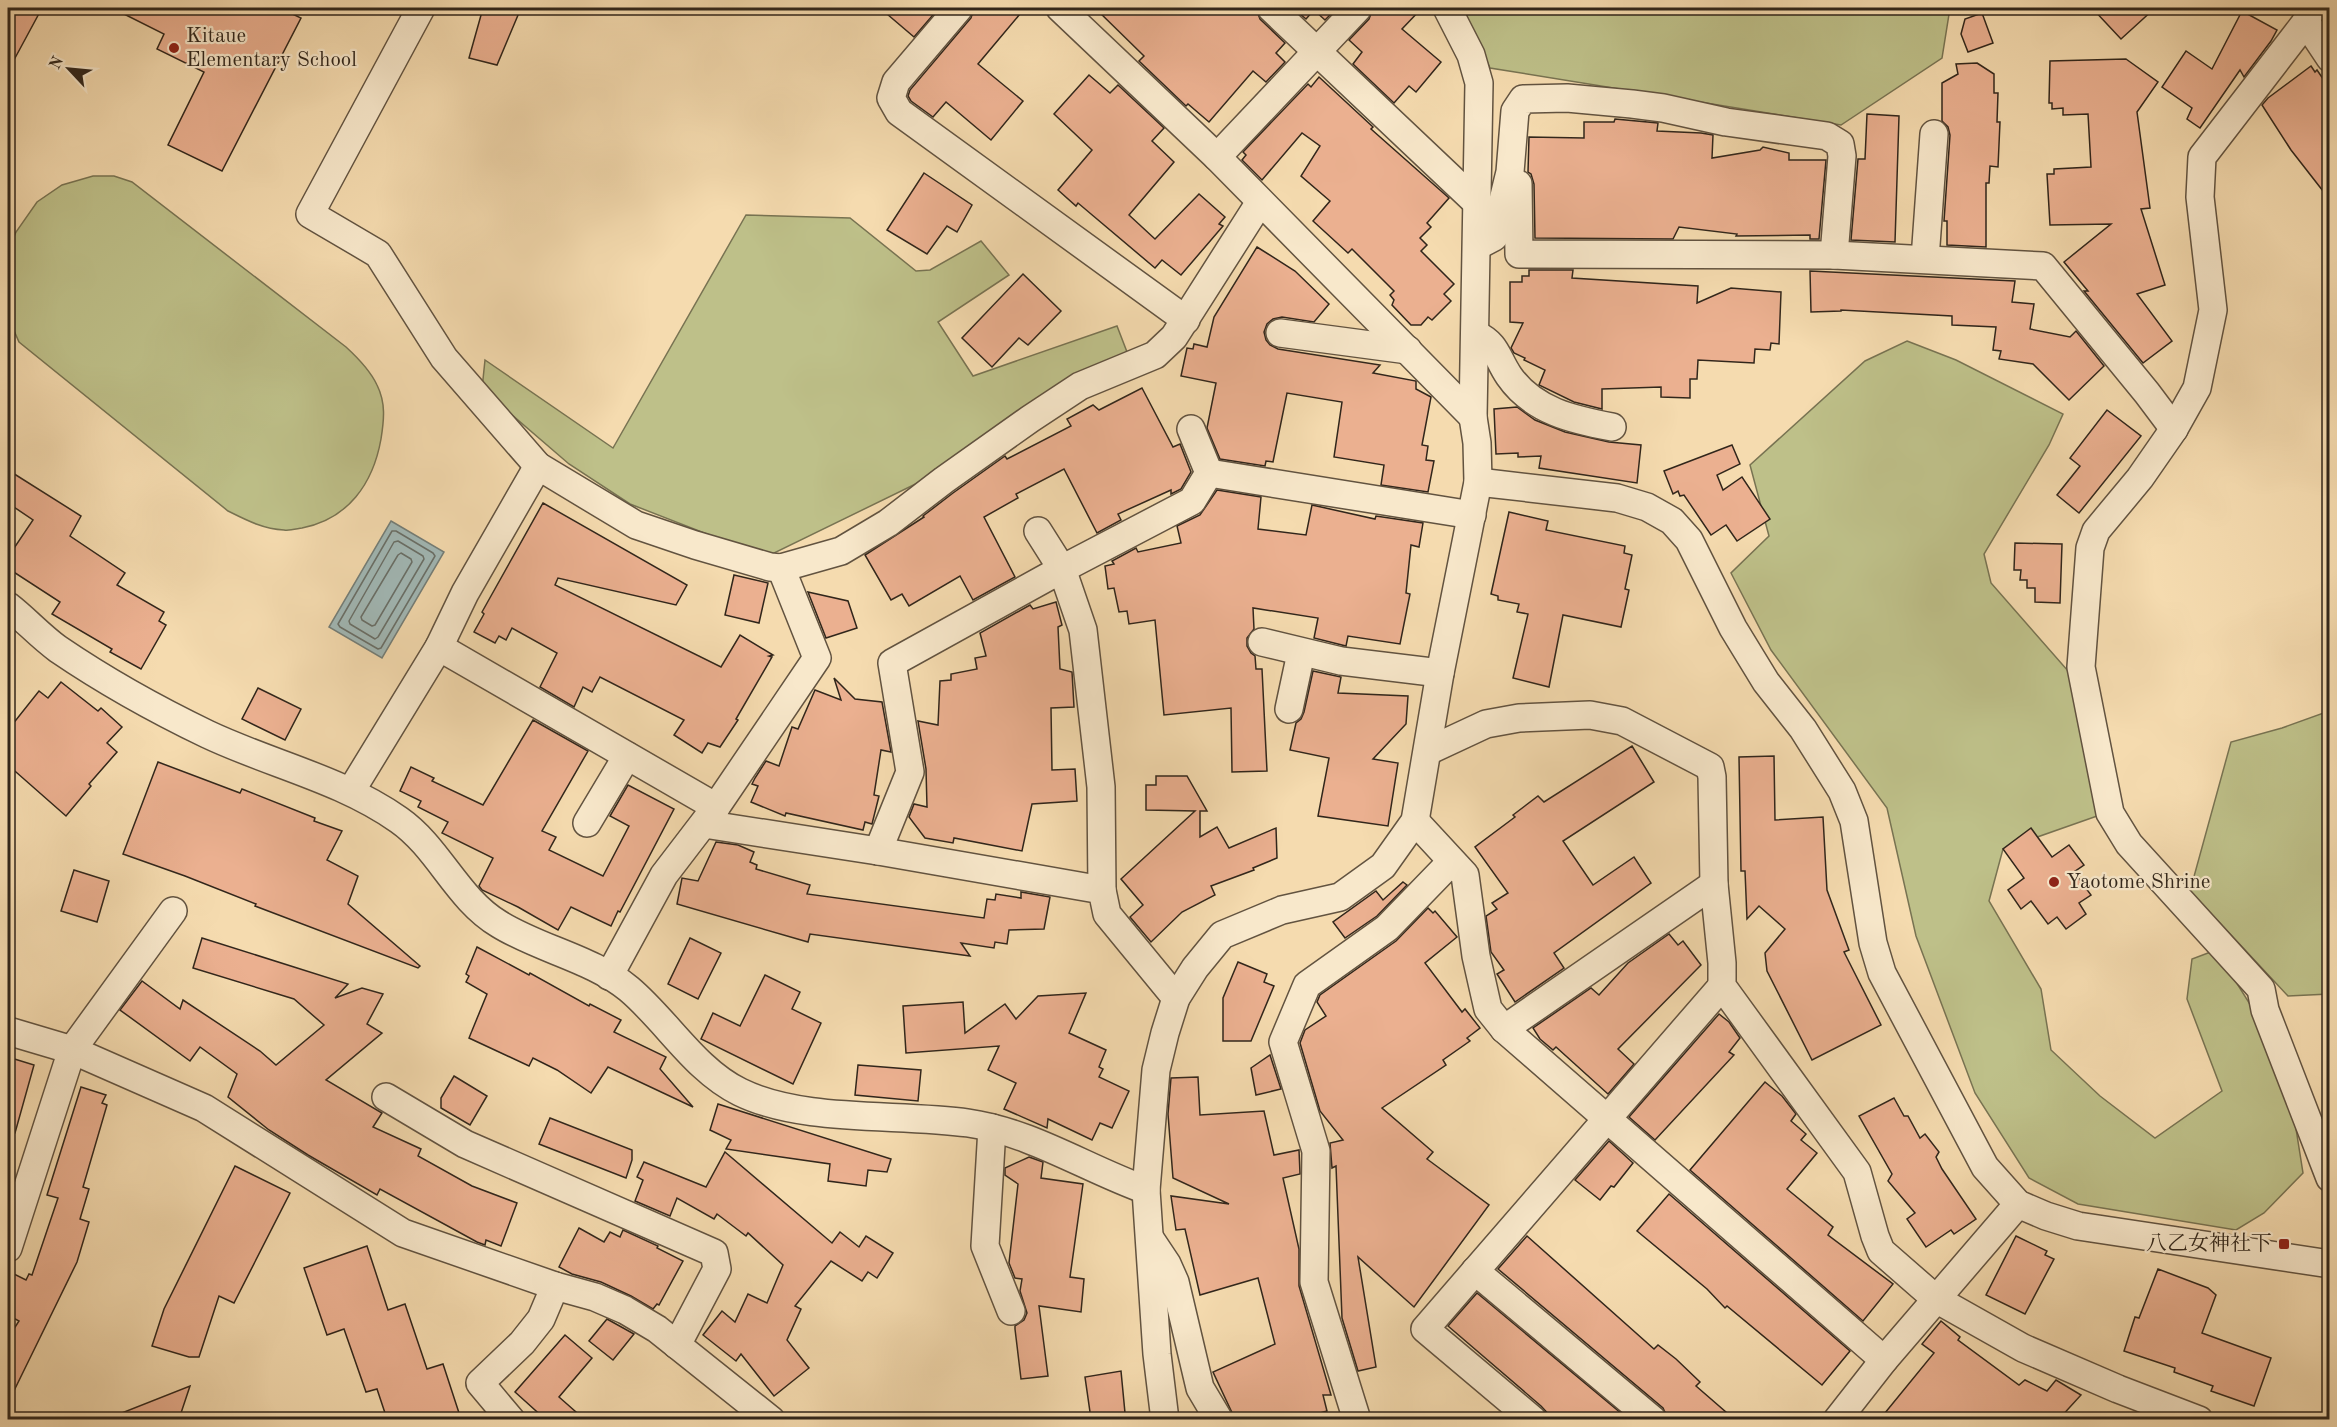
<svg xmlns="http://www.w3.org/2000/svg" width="2337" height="1427" viewBox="0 0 2337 1427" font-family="'Old Standard TT','Noto Serif JP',serif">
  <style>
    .green { fill: #bec089; stroke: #787352; stroke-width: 1.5 }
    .water { fill: #a1b8b6; stroke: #747e78; stroke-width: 1.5 }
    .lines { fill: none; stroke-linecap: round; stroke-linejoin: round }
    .shore { stroke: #696f68; stroke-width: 1.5 }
    .building { fill: #ebb090; stroke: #31261b; stroke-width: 1.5 }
    .minor-casing { stroke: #625340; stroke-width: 30 }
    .minor { stroke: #f8e8cb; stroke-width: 27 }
    .poi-dot { fill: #8f2418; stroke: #f8e8cb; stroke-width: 2 }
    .labels { text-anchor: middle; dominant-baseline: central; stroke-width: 4.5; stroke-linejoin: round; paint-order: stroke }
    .poi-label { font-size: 21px; fill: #31261b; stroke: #f8e8cb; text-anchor: start }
  </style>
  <rect width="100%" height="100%" fill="#f5dbaf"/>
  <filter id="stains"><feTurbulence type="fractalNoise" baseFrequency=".00333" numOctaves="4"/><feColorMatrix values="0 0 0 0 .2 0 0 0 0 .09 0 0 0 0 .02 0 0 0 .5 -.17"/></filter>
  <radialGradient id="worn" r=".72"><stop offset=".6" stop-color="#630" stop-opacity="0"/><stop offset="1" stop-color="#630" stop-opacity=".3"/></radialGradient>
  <g class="green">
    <path d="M1463 8H1950L1942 58 1841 125 1490 68Z"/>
    <path d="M93 176H114L132 182 346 347C358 358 370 370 377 385 386 403 384 420 381 439 373 484 348 519 302 528 296 529 289 531 284 530 263 529 246 520 228 511L19 342 8 317V250L16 232 37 202 62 185Z"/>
    <path d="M746 215 850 218 916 271 930 270 981 241 1009 275 938 322 973 376 1117 326 1132 365 936 474 766 557 630 504 569 464 482 389 485 360 613 448Z"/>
    <path d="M1907 341 1956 360 2063 414 2049 445 1984 554 1991 583 2069 672 2100 815 2003 849 1989 901 2041 989 2051 1050 2100 1096 2155 1138 2222 1091 2187 999 2192 959 2216 950 2258 1017 2293 1110 2303 1173 2264 1213 2236 1230 2078 1204 2029 1178 1975 1093 1916 936 1887 808 1771 650 1731 573 1769 536 1750 465 1865 361Z"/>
    <path d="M2329 711V994L2288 996 2190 891 2231 742 2282 728Z"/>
  </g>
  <path class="water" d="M391 521 444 552 382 658 329 627Z"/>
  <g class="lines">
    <g class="shore">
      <path d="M392 531H396L433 553 435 556 381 648 378 649 340 627 338 624Z"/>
      <path d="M398 541 423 556 424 559 378 637 375 639 350 624 349 621 394 542Z"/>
      <path d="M401 553 411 559 412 562 375 625 372 626 362 620 361 617 398 555Z"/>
    </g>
  </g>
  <g class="building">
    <path d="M8 8H42L8 71Z"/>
    <path d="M112 8H280L301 18 222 171 168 145 204 72 157 49 164 34Z"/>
    <path d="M483 8H521L497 65 469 58Z"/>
    <path d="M880 8H939L914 37Z"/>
    <path d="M974 8H1025L978 64 1023 101 991 140 946 102 933 117 911 101 908 96 910 90 971 18Z"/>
    <path d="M1095 8H1256L1260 19 1285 43 1276 53 1285 62 1266 82 1253 71 1209 122 1188 104 1186 106 1139 61 1144 56Z"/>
    <path d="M1293 8H1337L1325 20 1314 10 1306 19Z"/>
    <path d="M1373 8H1422L1402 29 1441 62 1416 92 1409 86 1394 103 1353 64 1362 52 1349 40 1369 19Z"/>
    <path d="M2092 8H2155L2121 39Z"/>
    <path d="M2242 11 2277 30 2271 41 2244 77 2240 70 2200 128 2187 119 2192 108 2162 87 2186 51 2212 69Z"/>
    <path d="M1982 13 1993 43 1968 52 1961 34 1965 19Z"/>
    <path d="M2126 59 2158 82 2137 112 2150 208 2141 209 2165 285 2137 294 2172 341 2143 363 2084 291H2088L2064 262 2111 224 2050 225 2047 174H2054V169L2091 167 2088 114 2063 115V108L2052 109V103H2049L2050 61Z"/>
    <path d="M1977 63 1994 74V93H1998L1997 122H2000L1998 167 1990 166 1989 183H1986V247L1947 245V221H1944L1950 135 1948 127 1942 121V83L1958 74 1956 64Z"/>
    <path d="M2311 66 2315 72 2317 70 2330 89V200L2291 150 2262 105 2268 98Z"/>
    <path d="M1089 75 1110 93 1118 85 1164 128 1152 141 1174 162 1129 215 1155 239 1199 194 1225 217 1219 224 1223 226 1181 275 1162 260 1155 268 1078 203 1076 206 1058 190 1092 150 1054 114Z"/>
    <path d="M1319 77 1373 127 1371 129 1449 198 1427 223 1431 227 1420 238 1427 245 1421 251 1454 284 1444 294 1451 301 1432 320 1428 317 1421 325H1411L1392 305 1394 300 1390 295 1394 291 1352 249 1348 253 1313 221 1330 201 1301 176 1320 146 1302 133 1262 180 1242 160 1246 155 1243 152 1308 84 1311 87Z"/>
    <path d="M1867 114 1899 116 1895 242 1851 240 1858 159H1865Z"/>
    <path d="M1615 119 1658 123 1657 131 1701 133 1713 135 1712 158 1760 150 1763 147 1789 153V160H1826L1819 239H1810V235L1736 236 1737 234 1679 227 1673 239 1535 238 1534 184 1531 174 1528 172 1529 137 1584 138V122H1614Z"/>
    <path d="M924 173 972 205 957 232 947 226 927 254 887 230Z"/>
    <path d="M1257 247 1295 271 1329 304 1314 322 1282 317 1273 319 1267 324 1264 332 1266 340 1270 345 1278 349 1380 365 1373 373 1416 381V389L1431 397 1422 445 1428 446 1426 460 1434 461 1428 492 1381 485 1384 465 1334 457 1342 402 1287 393 1273 462 1266 461 1265 466 1220 459 1207 428 1216 383 1181 376 1187 348 1193 349 1194 344 1207 347 1214 317Z"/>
    <path d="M1529 270H1573L1572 278 1698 286 1697 303 1731 288 1781 292 1779 344 1771 343 1770 350 1755 349 1754 363 1698 360 1697 379H1690V398L1661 397V387L1602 389V409L1574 402 1539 385 1545 370 1524 360 1525 358 1514 353 1511 348 1523 323 1510 322V282H1522V276H1529Z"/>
    <path d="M1810 271 2015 281 2012 302 2034 304 2030 329 2070 337 2076 331 2104 366 2069 400 2033 364 1999 359 2001 351 1993 350 1996 327 1952 325V316L1841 310V311L1811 312Z"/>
    <path d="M1023 274 1061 311 1028 345 1019 338 992 367 962 338Z"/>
    <path d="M1142 388 1173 447 1180 444 1191 472 1181 489 1171 494V490L1118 514 1121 520 1097 533 1064 469 1016 494 1018 498 984 517 1015 577 973 600 960 576 909 606 902 594 891 600 865 555 924 517 923 516 953 493 1005 456 1007 459 1071 426 1067 419 1093 405 1099 410Z"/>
    <path d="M1517 407 1535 420 1565 432 1609 442 1641 445 1637 483 1539 468 1541 456 1518 457V453L1496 454 1494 409Z"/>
    <path d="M2107 410 2141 436 2079 513 2057 495 2080 466 2070 458Z"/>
    <path d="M1732 445 1740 464 1717 475 1723 490 1742 477 1770 519 1737 541 1726 525 1711 535 1684 495 1680 496 1678 491 1673 494 1664 471Z"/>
    <path d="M8 470 81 516 70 536 125 573 117 585 164 612 159 621 166 625 141 669 110 652 112 649 52 614 60 602 9 569 14 561 8 557 33 520 8 503Z"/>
    <path d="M1217 490 1261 497 1258 529 1306 535 1312 505 1375 519 1376 516 1423 523 1419 547 1411 545 1406 593 1410 594 1400 644 1348 636 1346 646 1314 638 1318 618 1253 608 1254 629 1247 638V646L1251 653 1255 656 1256 669H1262L1267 771 1232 772 1231 708 1164 715 1155 620 1129 624 1127 611 1119 612 1114 588 1108 589 1105 566 1114 564 1112 561 1136 548 1138 552 1181 543 1177 526 1200 515Z"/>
    <path d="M543 503 687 585 676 605 558 578 555 585 721 667 740 635 773 655 769 656 772 657 736 719 738 720 720 747 708 743 702 753 674 735 684 720 600 677 592 692 583 687 574 707 540 687 557 653 512 628 506 640 499 636 495 643 474 632 484 614 482 612Z"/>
    <path d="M1509 512 1548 521 1546 530 1625 546 1624 553 1632 555 1625 589 1629 590 1621 627 1563 615 1549 687 1513 678 1528 614 1517 612 1519 604 1498 600V596L1491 594Z"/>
    <path d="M2015 543 2062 544 2060 603 2035 602V588H2027V580H2020L2021 570H2014Z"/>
    <path d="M734 575 768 583 759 623 725 615Z"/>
    <path d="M808 592 848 601 857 628 826 638Z"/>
    <path d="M1056 602 1062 625 1058 627 1060 669 1072 672 1074 707 1051 708 1052 770 1075 769 1077 801 1032 804 1022 851 954 838 953 843 925 838 909 817 914 804 927 807 926 769 918 721 938 725 940 681 951 680V674L977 669 975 658 986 656 980 633 1030 605 1033 609Z"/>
    <path d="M1313 671 1341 677 1338 693 1408 696 1406 724 1373 759 1398 763 1388 826 1318 816 1329 758 1290 750 1296 723 1301 719 1304 712Z"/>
    <path d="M834 678 855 699 882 702 891 752 881 750 874 795 879 796 872 824 865 822 863 830 786 813 785 816 751 802 758 786 752 784 755 778 766 761 779 766 792 727 798 729 815 690 841 700Z"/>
    <path d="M61 682 98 711 101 708 122 727 107 743 117 752 89 784 91 786 66 816 8 765V730L39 691 48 698Z"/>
    <path d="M258 688 301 709 285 740 242 719Z"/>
    <path d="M533 720 588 751 542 831 556 837 549 850 603 876 629 826 610 816 628 785 674 809 620 912 618 911 611 926 571 907 558 930 518 907 482 890 479 886 493 858 442 833 448 822 418 807 421 801 400 791 411 767 434 778 432 781 483 805Z"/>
    <path d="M1632 746 1654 782 1563 841 1593 885 1634 857 1651 883 1554 953 1564 968 1515 1002 1497 974 1504 970 1491 952 1486 916 1497 909 1492 903 1508 893 1475 847 1515 817 1513 815 1538 796 1544 802Z"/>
    <path d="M1774 756 1775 820 1823 817 1827 890 1849 950 1844 952 1881 1025 1812 1060 1767 971 1765 953 1785 929 1759 906 1747 919 1745 871H1741L1739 757Z"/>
    <path d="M158 762 240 793 242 789 315 818 314 821 342 831 327 860 358 876 348 904 420 966 418 968 255 906 256 904 185 876 123 854Z"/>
    <path d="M1156 776H1187L1207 811H1200V837L1217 827 1229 848 1276 828 1277 858 1253 868 1254 870 1211 886 1215 895 1182 912 1151 942 1130 917 1143 905 1121 879 1195 811 1146 810V785H1156Z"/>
    <path d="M2031 828 2052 857 2069 845 2084 865 2074 872 2091 895 2079 903 2086 914 2066 929 2057 917 2048 924 2031 901 2021 909 2008 890 2024 878 2003 849Z"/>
    <path d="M716 842 738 845 754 852 750 862 757 865 756 869 810 885 807 894 984 918 987 899 995 900 996 894 1021 898V892L1050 897 1044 929 1009 930 1007 944 995 942 994 948 961 943 970 956 810 934 808 942 677 904 682 878 698 881Z"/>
    <path d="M74 870 109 881 97 922 61 911Z"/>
    <path d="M1403 882 1407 885 1377 916 1345 938 1333 922 1376 891 1383 900Z"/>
    <path d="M1428 908 1433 913 1435 911 1457 937 1425 963 1462 1012 1465 1009 1480 1028 1467 1038 1470 1041 1443 1060 1446 1065 1382 1108 1433 1152 1427 1159 1489 1205 1414 1307 1358 1257 1376 1367 1358 1371 1342 1318 1336 1166 1332 1168 1330 1143 1343 1140 1320 1111 1300 1043 1305 1030 1326 1016 1317 1002 1320 995 1396 941Z"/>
    <path d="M1669 934 1678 945 1683 941 1701 965 1618 1049 1634 1064 1608 1094 1556 1047 1553 1050 1540 1039 1533 1028 1591 988 1599 995 1628 963Z"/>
    <path d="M202 938 348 984 335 998 362 988 383 994 367 1024 382 1033 326 1080 382 1113 373 1127 421 1149 418 1156 472 1186 517 1203 501 1246 486 1240 485 1245 477 1242 380 1189 377 1195 308 1155 269 1130 228 1097 237 1074 200 1047 190 1061 120 1010 142 981 180 1009 183 1000 260 1051 276 1065 324 1025 294 999 193 968Z"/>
    <path d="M690 938 721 953 698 999 668 984Z"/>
    <path d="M477 947 529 975 530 973 589 1006 590 1004 621 1020 614 1032 666 1057 660 1069 693 1107 608 1067 591 1093 557 1070 533 1058 529 1066 469 1038 487 994 466 982 469 976 466 974Z"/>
    <path d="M1238 962 1267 974 1264 982 1274 986 1251 1041H1223V998Z"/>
    <path d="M765 975 800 992 792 1009 821 1023 793 1084 701 1039 713 1013 740 1026Z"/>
    <path d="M1086 993 1069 1033 1106 1050 1099 1067 1103 1069 1099 1077 1129 1091 1112 1128 1100 1123 1092 1140 1048 1119 1047 1128 1004 1109 1016 1083 988 1070 999 1046 906 1053 903 1006 963 1002 965 1033 1005 1004 1016 1019 1038 996Z"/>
    <path d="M1719 1014 1729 1022 1740 1038 1729 1052 1734 1055 1655 1140 1629 1117Z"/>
    <path d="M1270 1055 1281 1089 1256 1095 1251 1068Z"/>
    <path d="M8 1057 34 1065 15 1133 8 1132Z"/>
    <path d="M858 1065 921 1070 918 1101 855 1095Z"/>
    <path d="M454 1076 487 1096 470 1125 441 1108V1098Z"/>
    <path d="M1198 1077 1200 1115 1264 1111 1274 1155 1299 1150 1300 1174 1283 1178 1299 1249V1286L1331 1395H1323L1327 1411 1299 1419H1235L1213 1372 1275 1344 1258 1278 1200 1295 1185 1229 1176 1230 1171 1196 1229 1204 1173 1178 1168 1114 1171 1078Z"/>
    <path d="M1765 1082 1782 1096 1796 1114 1791 1121 1806 1134 1801 1140 1817 1153 1787 1189 1833 1227 1828 1235 1893 1284 1863 1321 1690 1170Z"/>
    <path d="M81 1087 106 1095 102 1103 107 1105 83 1187 89 1189 80 1219 89 1222 77 1262 8 1403V1338L19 1321 8 1315V1271L26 1280 29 1274 32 1275 58 1198 47 1195Z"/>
    <path d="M1894 1098 1904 1116H1908L1920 1138 1925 1134 1939 1152 1936 1157 1942 1169 1976 1219 1954 1234 1951 1230 1926 1247 1907 1219 1915 1213 1888 1181 1892 1174 1859 1116Z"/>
    <path d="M718 1104 891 1159 887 1172 868 1170 866 1186 828 1181 830 1164 726 1149 731 1140 710 1130Z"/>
    <path d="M550 1118 632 1150V1160L626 1178 539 1144Z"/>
    <path d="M1609 1141 1633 1163 1614 1187 1611 1186 1600 1200 1575 1180Z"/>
    <path d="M725 1152 832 1243 840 1232 859 1247 866 1236 893 1253 877 1278 868 1272 862 1281 831 1261 795 1306 801 1309 787 1340 809 1368 774 1396 741 1354 736 1361 703 1335 722 1311 735 1322 748 1294 767 1303 783 1265 748 1233 746 1236 717 1214 714 1219 677 1198 670 1216 635 1201 643 1180 637 1177 644 1162 706 1187Z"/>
    <path d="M1029 1157 1043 1162 1041 1178 1083 1184 1070 1277 1084 1279 1081 1312 1039 1306 1048 1376 1021 1379 1015 1329V1326L1024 1320 1027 1313 1020 1291 1022 1279 1015 1278 1009 1263 1018 1184 1005 1175V1168Z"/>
    <path d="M235 1166 290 1193 234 1303 219 1296 199 1357H189L152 1346 164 1309Z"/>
    <path d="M1669 1194 1850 1351 1822 1385 1727 1306 1725 1308 1707 1289 1637 1231Z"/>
    <path d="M579 1228 604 1242 610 1232 620 1237 623 1230 658 1246 657 1248 683 1261 659 1305 657 1304 653 1309 631 1296 601 1282 572 1274 559 1267Z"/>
    <path d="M1527 1236 1654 1349 1658 1345 1676 1359 1700 1382 1696 1386 1734 1419H1668L1663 1408 1498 1269Z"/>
    <path d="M2016 1236 2047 1251 2045 1255 2054 1259 2025 1314 1986 1295Z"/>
    <path d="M367 1246 388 1310 405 1304 427 1369 443 1364 461 1419H387L377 1389 366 1392 344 1329 327 1335 304 1268Z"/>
    <path d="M2158 1269 2208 1288 2216 1295 2202 1333 2271 1358 2254 1406 2211 1391 2213 1386 2174 1372 2175 1368 2124 1351 2135 1317 2139 1318Z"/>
    <path d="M1477 1293 1628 1419H1553L1541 1406 1448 1326Z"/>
    <path d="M607 1319 634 1334 613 1360 589 1341Z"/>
    <path d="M1941 1321 1960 1337 1958 1340 2019 1385 2025 1380 2047 1391 2056 1380 2081 1395 2059 1419H1880L1934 1353 1922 1344Z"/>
    <path d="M565 1335 592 1358 559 1397 584 1419H545L515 1392Z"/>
    <path d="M1121 1371 1125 1413 1091 1419 1085 1377Z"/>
    <path d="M190 1386 179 1419H109V1418Z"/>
  </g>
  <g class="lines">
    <defs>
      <g id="minor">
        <path d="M421 8 310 214 378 254 444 358 538 466 636 525 695 545 770 567 781 568 841 551 888 523 944 480 1030 419 1080 386 1155 355 1174 337 1260 202"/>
        <path d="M959 8 896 82 891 98 899 112 1186 320"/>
        <path d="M1060 8 1217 157 1473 417"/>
        <path d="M1271 8 1477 203"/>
        <path d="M2312 8 2306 22 2202 157 2200 197 2213 310 2197 388 2174 429 2140 478 2096 531 2090 548 2081 667 2110 813 2129 844 2261 989 2265 1010 2330 1178"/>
        <path d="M2306 22 2330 58"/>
        <path d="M1217 157 1358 8"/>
        <path d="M1518 184 1519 254 1834 255"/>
        <path d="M1477 246 1494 237 1510 172 1515 111 1523 99 1567 98 1632 104 1663 108 1726 122 1827 136 1840 144 1842 156 1834 255 2043 266 2147 393 2174 429"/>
        <path d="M1925 259 1934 134"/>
        <path d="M1280 333 1408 350"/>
        <path d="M1475 334C1498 345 1496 357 1509 376 1533 411 1574 420 1612 427"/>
        <path d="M1209 473 1472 515"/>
        <path d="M1478 482 1617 498 1647 507 1672 521 1689 540 1733 628 1766 682 1803 729 1842 791 1854 821 1873 943 1882 973 1985 1167 2018 1204 2046 1216 2078 1226 2330 1264"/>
        <path d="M1038 531 1062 569 1192 501 1209 473 1191 429"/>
        <path d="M8 606C25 619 40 636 58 649 105 681 155 709 207 734 270 764 341 779 399 820 439 848 457 899 499 924 539 949 593 959 629 989 667 1021 695 1070 740 1092 803 1123 897 1113 968 1123 1031 1132 1087 1169 1146 1190"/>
        <path d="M1262 642 1341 661 1440 673"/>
        <path d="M439 647 716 807"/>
        <path d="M1289 709 1301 653"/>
        <path d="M1428 751 1486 724 1519 718 1590 715 1622 721 1710 767 1712 777 1714 884 1722 963V986L1857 1172 1875 1236 1881 1251 1936 1299 2023 1348 2118 1389 2199 1420"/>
        <path d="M351 791 439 647 465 593 538 466"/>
        <path d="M1415 821 1465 875 1476 956 1488 1009 1504 1029 1884 1360"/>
        <path d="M587 823 627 756"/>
        <path d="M704 824 878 851 1102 890 1107 914 1176 998"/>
        <path d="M878 851 910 772 892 663 1062 569 1083 630 1101 787 1102 890"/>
        <path d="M609 976 664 875 716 807 817 658 781 568"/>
        <path d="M1504 1029 1714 884"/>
        <path d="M8 1031 72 1050 204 1108 403 1233 555 1286 595 1297 625 1310 657 1329 771 1420"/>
        <path d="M386 1097 465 1144 714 1253 717 1269 677 1345"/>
        <path d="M992 1128 985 1246 1011 1311"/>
        <path d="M1151 1240 1167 1264 1175 1282 1200 1388 1219 1420"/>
        <path d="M8 1248 72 1050 173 911"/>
        <path d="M1475 1271 1653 1420"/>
        <path d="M511 1420 480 1383 522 1343 541 1319 555 1286"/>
        <path d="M1165 1420 1157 1354 1146 1190 1156 1070 1165 1033 1176 998 1195 968 1222 935 1282 910 1340 897 1383 866 1415 821 1440 673 1478 482 1477 443 1473 417 1479 83 1471 55 1447 8"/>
        <path d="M1357 1420 1314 1282 1316 1151 1283 1042 1307 985 1387 928 1451 862"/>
        <path d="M1533 1420 1425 1329 1722 986"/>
        <path d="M1837 1420 1884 1360 2018 1204"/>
      </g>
    </defs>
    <use href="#minor" class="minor-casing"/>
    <use href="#minor" class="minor"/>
  </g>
  <g class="poi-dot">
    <circle cx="174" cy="48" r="6"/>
    <circle cx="2054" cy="882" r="6"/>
    <rect x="2278" y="1238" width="12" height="12" rx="3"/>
  </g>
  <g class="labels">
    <g class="poi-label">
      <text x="186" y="36">Kitaue<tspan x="186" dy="24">Elementary School</tspan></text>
      <text x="2066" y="882">Yaotome Shrine</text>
      <text x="2272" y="1244" text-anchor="end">八乙女神社下</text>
    </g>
  </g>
  <rect width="2337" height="1427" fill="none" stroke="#f5dbaf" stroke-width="30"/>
  <rect x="9" y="9" width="2319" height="1409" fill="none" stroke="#31261b" stroke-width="3"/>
  <rect x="15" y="15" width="2307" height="1397" fill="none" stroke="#31261b" stroke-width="1.5"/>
  <g transform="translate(69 69) rotate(296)" stroke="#f8e8cb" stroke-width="4.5" paint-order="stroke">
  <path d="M0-4.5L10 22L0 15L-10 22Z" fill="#31261b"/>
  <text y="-9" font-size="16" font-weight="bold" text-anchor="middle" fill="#31261b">N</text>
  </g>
  <rect width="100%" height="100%" filter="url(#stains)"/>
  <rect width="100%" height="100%" fill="url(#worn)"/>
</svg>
